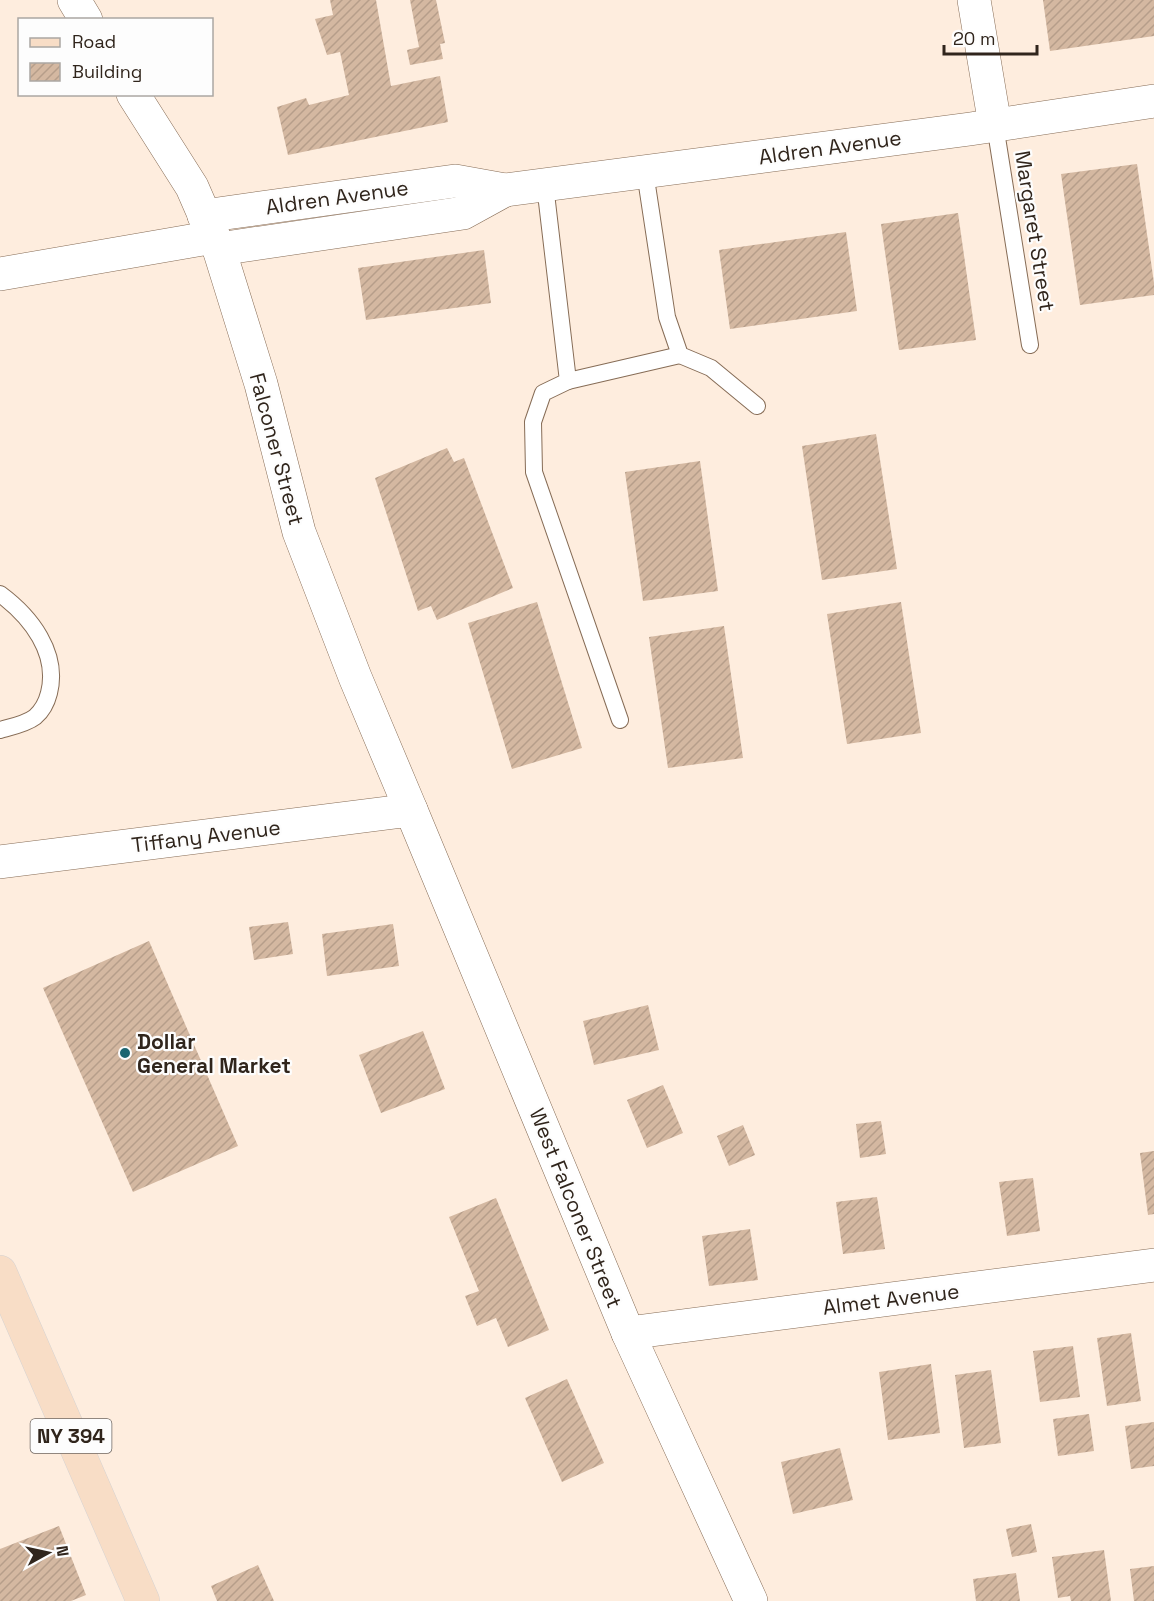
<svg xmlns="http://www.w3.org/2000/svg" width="1154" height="1601" viewBox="0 0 1154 1601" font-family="'Space Grotesk',sans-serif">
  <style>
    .building { fill: url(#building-hatch) }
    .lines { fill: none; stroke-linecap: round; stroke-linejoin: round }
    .lane-casing { stroke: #866c56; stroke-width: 18 }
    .street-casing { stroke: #866c56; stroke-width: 34 }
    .secondary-casing { stroke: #866c56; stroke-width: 34 }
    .primary-casing { stroke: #d6d3d2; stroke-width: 34 }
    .lane { stroke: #fff; stroke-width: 16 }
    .street { stroke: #fff; stroke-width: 33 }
    .secondary { stroke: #fff; stroke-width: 33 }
    .primary { stroke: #f8ddc6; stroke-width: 33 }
    .poi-dot { fill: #1b6571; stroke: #fdfdfd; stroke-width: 2 }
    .labels { text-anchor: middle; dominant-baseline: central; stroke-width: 4.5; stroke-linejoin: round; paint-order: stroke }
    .shield { fill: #fdfdfd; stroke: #6e6660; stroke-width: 1.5 }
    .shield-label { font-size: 20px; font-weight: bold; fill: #30251c }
    .street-label { font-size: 21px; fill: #30251c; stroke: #fdfdfd }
    .poi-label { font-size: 21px; font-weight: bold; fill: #30251c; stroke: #fdfdfd; text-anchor: start }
  </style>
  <defs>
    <pattern id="building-hatch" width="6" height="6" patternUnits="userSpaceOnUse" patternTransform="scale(1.5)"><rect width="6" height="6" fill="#d4b8a1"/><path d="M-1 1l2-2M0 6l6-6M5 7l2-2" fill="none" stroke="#b69e8a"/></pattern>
  </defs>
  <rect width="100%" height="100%" fill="#feedde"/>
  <g class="building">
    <path d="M330 0H376L391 86 440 76 448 122 288 155 277 107 306 98 309 105 349 95 340 52 327 55 315 19 333 15Z"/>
    <path d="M410 0H436L445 43 440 44 443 59 410 65 407 50 419 47Z"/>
    <path d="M1043 0H1154V36L1050 51Z"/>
    <path d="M1137 164 1154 283V295L1080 305 1061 174Z"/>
    <path d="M958 213 976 340 899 350 881 224Z"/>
    <path d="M846 232 857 311 730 329 719 250Z"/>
    <path d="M484 250 491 303 366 320 358 268Z"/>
    <path d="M876 434 897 569 822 580 802 446Z"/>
    <path d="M447 448 454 462 464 458 513 588 437 620 431 606 418 611 375 478Z"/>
    <path d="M700 461 718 591 643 601 625 472Z"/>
    <path d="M537 602 582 748 512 769 468 623Z"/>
    <path d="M901 602 921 733 847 744 827 614Z"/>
    <path d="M724 626 743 758 668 768 649 637Z"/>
    <path d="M288 922 293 954 254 960 249 927Z"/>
    <path d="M393 924 399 966 327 976 322 934Z"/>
    <path d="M149 941 238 1146 133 1192 43 988Z"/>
    <path d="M648 1005 659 1050 594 1065 583 1021Z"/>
    <path d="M423 1031 445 1089 381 1113 359 1055Z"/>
    <path d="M663 1085 683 1133 647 1148 627 1100Z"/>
    <path d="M881 1121 886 1154 860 1158 856 1124Z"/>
    <path d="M743 1125 755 1155 729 1166 717 1136Z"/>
    <path d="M1154 1151V1214L1148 1215 1140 1153Z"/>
    <path d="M1033 1178 1040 1231 1007 1236 999 1182Z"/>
    <path d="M877 1197 885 1249 843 1254 836 1202Z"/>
    <path d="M496 1198 549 1330 508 1347 496 1318 477 1326 465 1296 479 1291 449 1217Z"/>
    <path d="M750 1229 758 1280 709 1286 702 1236Z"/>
    <path d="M1131 1333 1141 1401 1107 1406 1097 1338Z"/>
    <path d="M1073 1346 1080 1397 1040 1402 1033 1351Z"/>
    <path d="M931 1364 940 1433 888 1440 879 1372Z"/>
    <path d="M991 1370 1001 1443 964 1448 955 1375Z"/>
    <path d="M567 1379 604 1463 562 1482 525 1398Z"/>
    <path d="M1089 1414 1094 1451 1058 1456 1053 1419Z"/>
    <path d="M1154 1422V1466L1131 1469 1125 1426Z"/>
    <path d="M840 1448 853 1500 793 1514 781 1462Z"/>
    <path d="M1031 1524 1037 1552 1012 1557 1006 1529Z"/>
    <path d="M59 1526 86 1595 71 1601H0V1549Z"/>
    <path d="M1104 1550 1111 1601H1071L1070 1596 1058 1598 1052 1557Z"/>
    <path d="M258 1565 274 1601H217L211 1586Z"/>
    <path d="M1154 1566V1601H1134L1130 1569Z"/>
    <path d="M1016 1573 1020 1601H976L973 1579Z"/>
  </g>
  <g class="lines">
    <defs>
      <g id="lane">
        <path d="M995 125 1030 345"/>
        <path d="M645 172 667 317 680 355 711 368 757 406"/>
        <path d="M545 185 568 381 543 393 533 422 534 472 620 720"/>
        <path d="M568 381 680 355"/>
        <path d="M0 594C31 617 59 653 49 693 47 701 42 711 35 717 26 724 11 727 0 730"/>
      </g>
      <g id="street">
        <path d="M974 0 995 125"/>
        <path d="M204 216 455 181 505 190 970 129 1154 101"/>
        <path d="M219 249 463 213 505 190"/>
        <path d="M0 274 214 237"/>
        <path d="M0 862 411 810 628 1333 751 1601"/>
        <path d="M628 1333 1154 1265"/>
      </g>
      <g id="secondary">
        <path d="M74 0 86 20"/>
        <path d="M133 94 192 187 219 249 261 384 299 532 355 677 411 810"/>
      </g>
      <path id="primary" d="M0 1272 143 1601"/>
    </defs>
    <use href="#lane" class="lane-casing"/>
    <use href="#street" class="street-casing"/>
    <use href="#secondary" class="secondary-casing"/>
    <use href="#primary" class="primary-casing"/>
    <use href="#lane" class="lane"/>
    <use href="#street" class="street"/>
    <use href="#secondary" class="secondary"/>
    <use href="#primary" class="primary"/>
  </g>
  <circle class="poi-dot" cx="125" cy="1053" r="6"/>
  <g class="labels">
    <rect class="shield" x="30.5" y="1419" width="81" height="34" rx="4.5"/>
    <g class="shield-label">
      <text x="71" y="1436">NY 394</text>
    </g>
    <g class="street-label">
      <text transform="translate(830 147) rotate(-8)">Aldren Avenue</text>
      <text transform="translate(337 197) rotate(-8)">Aldren Avenue</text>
      <text transform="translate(1035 231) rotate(81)">Margaret Street</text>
      <text transform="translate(277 449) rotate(75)">Falconer Street</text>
      <text transform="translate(206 836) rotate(-7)">Tiffany Avenue</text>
      <text transform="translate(576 1208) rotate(68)">West Falconer Street</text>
      <text transform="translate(891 1299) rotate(-7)">Almet Avenue</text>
    </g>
    <g class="poi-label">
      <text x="137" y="1041">Dollar<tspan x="137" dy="24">General Market</tspan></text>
    </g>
  </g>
  <rect x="18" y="18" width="195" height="78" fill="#fdfdfd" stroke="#aba7a3" stroke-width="1.5"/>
  <rect x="30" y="38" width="30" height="9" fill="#f8ddc6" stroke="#aba7a3" stroke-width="1.5"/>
  <text x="72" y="48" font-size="18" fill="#30251c">Road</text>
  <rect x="30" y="63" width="30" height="18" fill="url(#building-hatch)" stroke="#aba7a3" stroke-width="1.5"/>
  <text x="72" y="78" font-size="18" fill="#30251c">Building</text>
  <g transform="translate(48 1553) rotate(82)" stroke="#fdfdfd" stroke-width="4.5" paint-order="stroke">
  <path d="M0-4.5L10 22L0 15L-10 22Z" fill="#30251c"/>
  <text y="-9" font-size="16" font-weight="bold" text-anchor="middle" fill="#30251c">N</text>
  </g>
  <path d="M944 45v9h93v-9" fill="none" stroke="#30251c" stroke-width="3"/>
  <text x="953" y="45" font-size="18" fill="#30251c" stroke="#fdfdfd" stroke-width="4.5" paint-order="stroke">20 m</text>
</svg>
